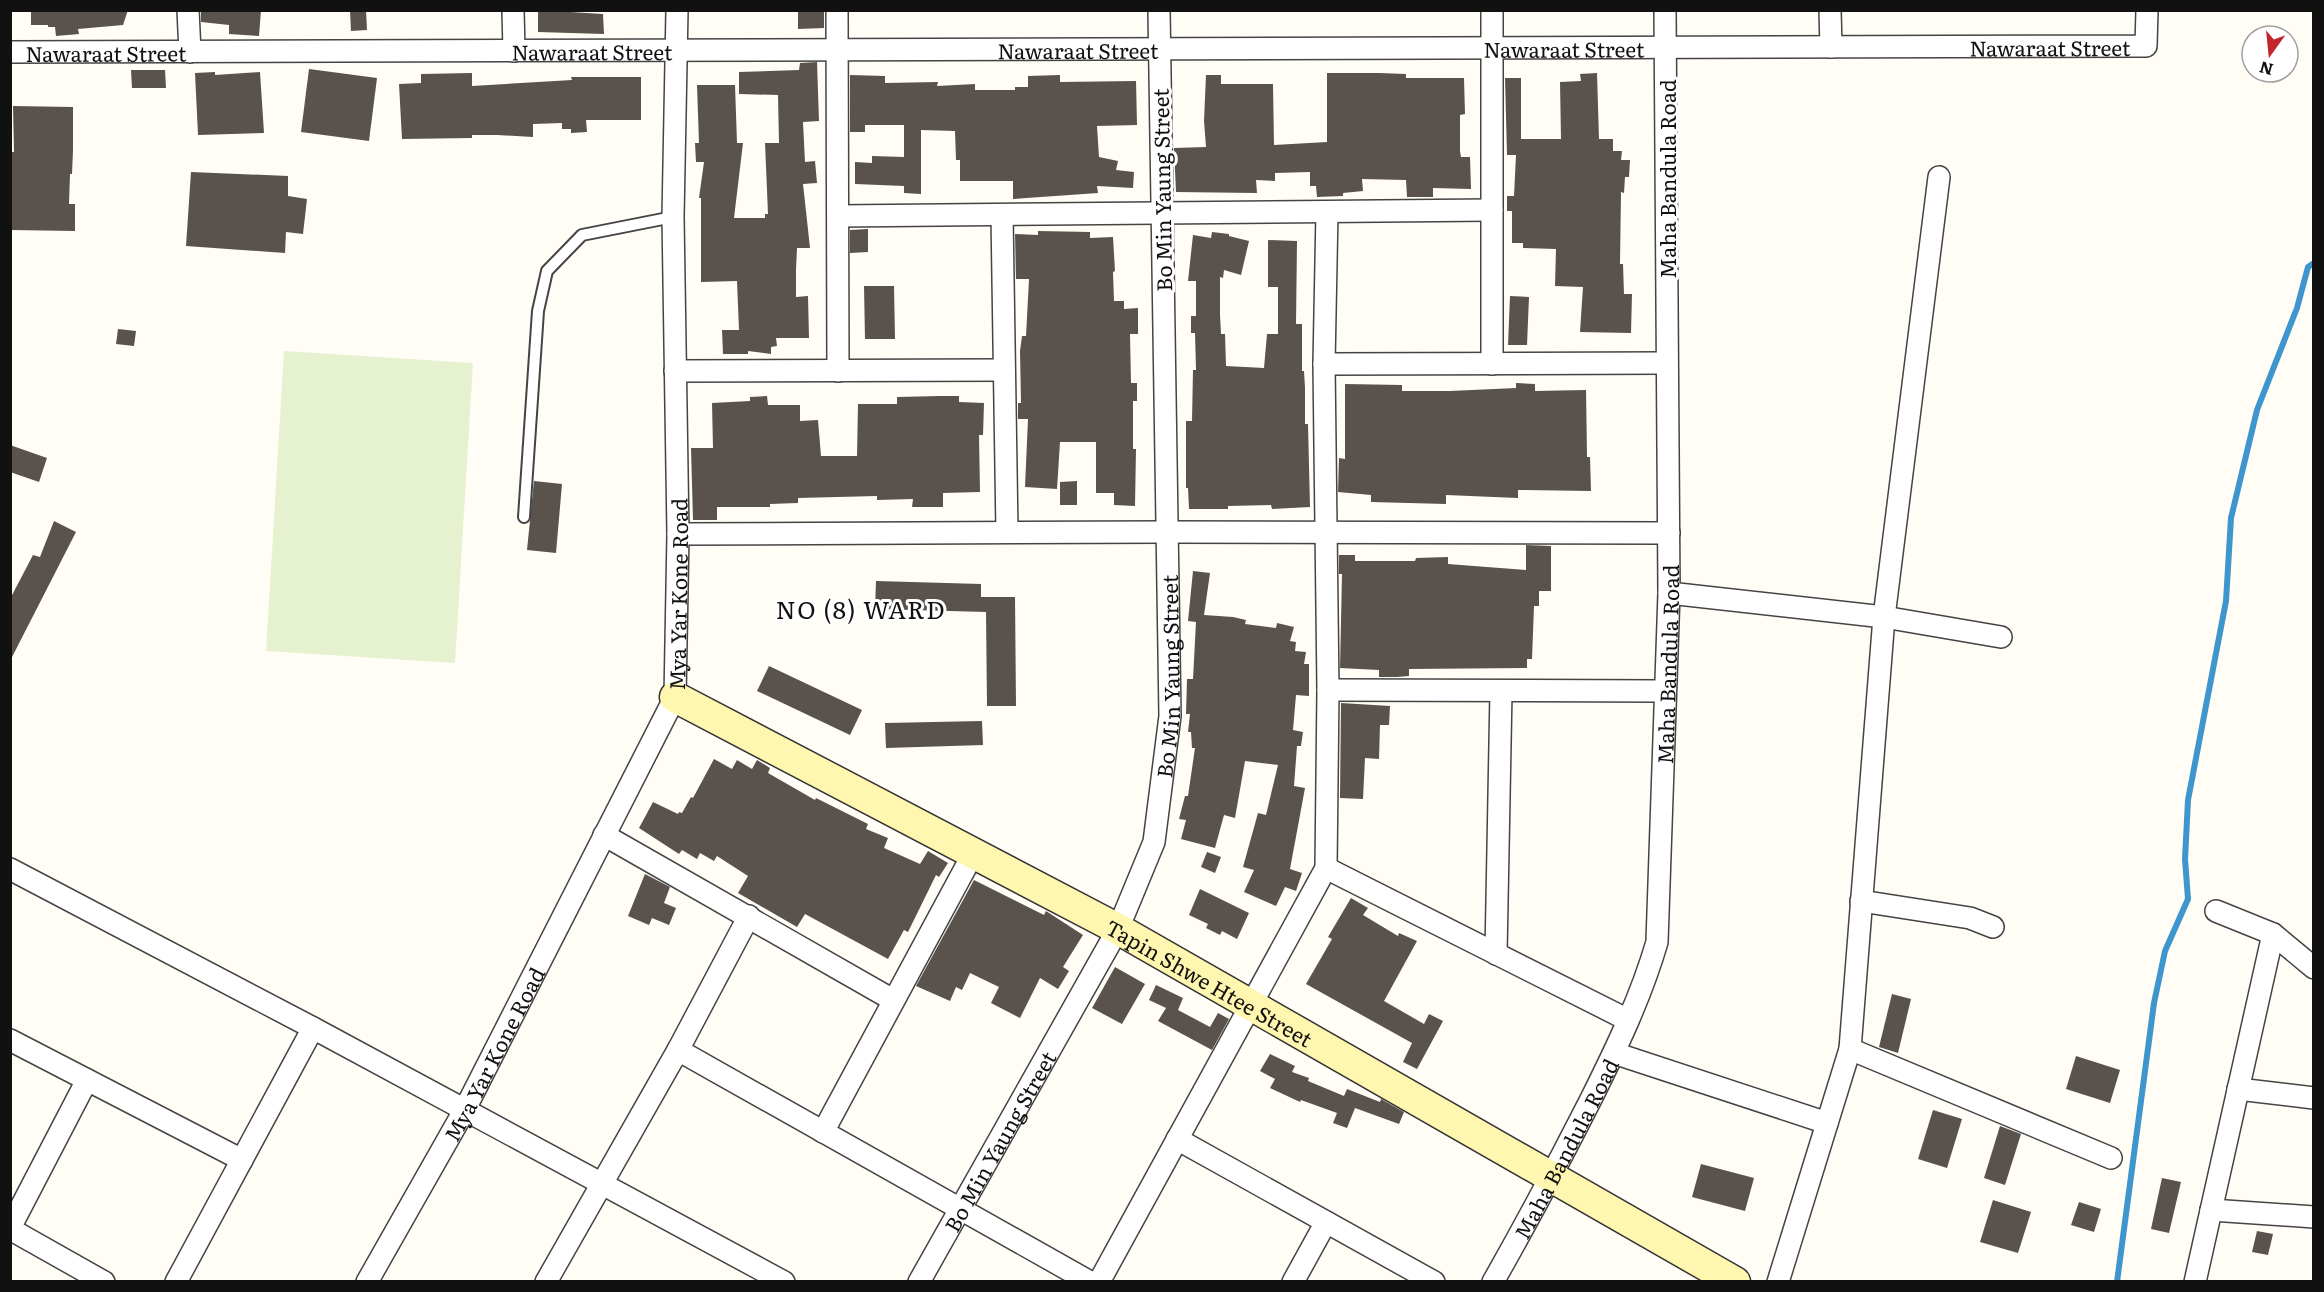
<svg xmlns="http://www.w3.org/2000/svg" width="2324" height="1292" viewBox="0 0 2324 1292" font-family="Literata,serif">
  <style>
    .pitch { fill: #e6f2cf }
    .lines { fill: none; stroke-linecap: round; stroke-linejoin: round }
    .stream { stroke: #3f96cf; stroke-width: 6 }
    .building { fill: #5a524d }
    .lane-casing { stroke: #444; stroke-width: 14 }
    .street-casing { stroke: #444; stroke-width: 24 }
    .secondary-casing { stroke: #333; stroke-width: 33 }
    .lane { stroke: #fff; stroke-width: 10 }
    .street { stroke: #fff; stroke-width: 21 }
    .secondary { stroke: #fff6b0; stroke-width: 30 }
    .labels { text-anchor: middle; dominant-baseline: central; stroke-width: 6; stroke-linejoin: round; paint-order: stroke }
    .street-label { font-size: 21px; fill: #111; stroke: #fff }
    .quarter-label { font-size: 24px; letter-spacing: 1.5px; fill: #111; stroke: #fff }
  </style>
  <rect width="100%" height="100%" fill="#fffdf5"/>
  <path class="pitch" d="M284 351 473 363 455 663 266 651Z"/>
  <g class="lines">
    <path class="stream" d="M2117 1282 2154 1003 2165 951 2188 899 2185 859 2188 800 2226 601 2231 518 2257 410 2297 308 2308 267 2314 263"/>
  </g>
  <g class="building">
    <path d="M31 10H128L123 25 78 29 79 34 56 36 55 27H48V25H31Z"/>
    <path d="M201 10H261L259 36 229 34V25L201 22Z"/>
    <path d="M350 10H366L367 30 351 31Z"/>
    <path d="M538 10 603 14 604 34 538 32Z"/>
    <path d="M798 10H824V28L798 29Z"/>
    <path d="M817 62 819 121 803 122 805 162 815 161 817 183 803 184 810 248H797L796 270V297L808 296 809 338H776L777 346 771 347V354L748 351V354H723L722 330H739L737 281 701 282V198H699L704 162H696L695 143H699L697 85H735L737 143H743L734 218H765V214H768L765 143H779L778 95 739 94V72L799 70 800 63Z"/>
    <path d="M309 69 377 78 369 141 301 132Z"/>
    <path d="M131 70H165L166 88H132Z"/>
    <path d="M215 72V75L260 72 264 133 198 135 195 73Z"/>
    <path d="M472 73V86L572 80 571 77H641V120H586L587 132 571 133V129H562V123L533 124V137L497 135H472V138L402 139 399 84 421 83V74Z"/>
    <path d="M1327 73H1379L1406 74V78H1464L1465 114 1460 115V151L1461 157H1470L1471 189 1433 188V197H1407L1406 180 1362 179 1363 191 1343 193V196L1317 197 1316 186H1310V172L1275 173V181L1256 180 1257 193 1176 192 1174 148 1206 147 1204 121 1206 75H1221V84H1273L1274 145 1327 142Z"/>
    <path d="M1597 73 1599 139H1613V151H1622L1621 160H1630L1629 177H1625L1624 193 1621 192 1620 264H1623L1624 294H1632L1631 333 1580 332 1583 287 1555 286 1556 249 1523 248V243H1512V211H1507V196H1514L1516 155H1507L1505 78H1521V139H1561L1560 82 1581 81 1580 74Z"/>
    <path d="M850 75 885 76V83L938 82 937 86 975 84V90H1015V87H1028V76L1060 75V82L1136 81 1137 125 1097 126 1099 157 1118 161 1116 170 1134 172 1133 188 1097 186 1098 193 1013 199V181H960V160H956L955 131 921 130V194L904 193V186L855 184V162L872 163V156L904 157V125H865V132H850Z"/>
    <path d="M13 106 73 107V150L72 174H70L69 204H75V231L10 230 12 170H10V152H14Z"/>
    <path d="M191 172 288 176V196L307 199 303 234 286 232 285 253 186 246Z"/>
    <path d="M868 229V252L850 253V230Z"/>
    <path d="M1038 231 1090 232V238L1113 237 1115 271 1113 272 1114 301H1124V309L1138 308V334H1130L1131 383H1137V401H1133V449H1136L1135 506 1114 505V493H1096V442H1060L1057 489 1025 487 1028 419H1018V403H1021L1020 351 1022 336H1026L1029 279H1016L1015 234 1038 235Z"/>
    <path d="M1212 232 1229 234V236L1249 241 1241 275 1224 270 1223 278 1220 277V315L1221 334H1225L1226 366 1264 368 1267 334H1278V287H1268V240L1297 241 1296 324H1302V371H1304L1305 388V424H1308L1310 507 1272 509 1271 505 1228 506V509H1189L1188 488H1186V421H1192L1193 370H1196L1195 333H1191V316H1196V281H1188L1193 235 1211 238Z"/>
    <path d="M864 286H894L895 339H865Z"/>
    <path d="M1510 296 1529 297 1527 345H1508Z"/>
    <path d="M118 329 136 331 134 346 116 344Z"/>
    <path d="M1516 383 1535 384V391L1586 390 1587 457H1590L1591 491 1518 490V498L1446 495V504L1371 502V495L1338 492 1339 458 1345 459V384L1402 385V391H1450L1516 388Z"/>
    <path d="M767 396 768 405H800V421L818 420 821 456H857L858 404H897V397L940 396H959V402L984 403 983 435H979L980 492 943 493V507H912L913 499 877 500V496L798 498V503L770 504V507H717V520H693L691 448H713L712 403 750 401V397Z"/>
    <path d="M10 445 47 458 39 482 10 472Z"/>
    <path d="M534 481 562 484 556 553 527 550Z"/>
    <path d="M1077 481V505H1060V482Z"/>
    <path d="M54 521 76 532 10 661V599L33 555 40 557Z"/>
    <path d="M1526 545 1551 546V591H1539V606H1534L1532 659H1527V668L1409 669V676L1397 677H1379V670L1340 668 1342 574H1339V555H1355V561H1415L1416 558 1448 557V564L1526 570Z"/>
    <path d="M1193 571 1210 573 1204 615 1233 617 1246 620 1245 624 1276 628 1277 623 1294 627 1290 641 1296 642 1295 651 1306 652 1304 664H1309V696L1296 695 1293 730 1303 732 1301 746H1297L1294 786 1305 788 1290 869 1302 873 1296 891 1285 887 1276 906 1244 892 1254 870 1243 867 1258 813 1266 815 1278 765 1245 761 1235 818 1224 815 1215 848 1181 839 1186 820 1179 819 1185 796H1188L1195 748H1192L1191 732H1188L1190 714H1186L1187 679H1193L1196 622 1188 621Z"/>
    <path d="M876 581 981 584V597H1015L1016 706H987L986 612 875 609Z"/>
    <path d="M769 666 862 710 850 735 757 691Z"/>
    <path d="M1341 703 1390 706 1389 725H1380L1379 759 1365 758 1363 799 1340 798Z"/>
    <path d="M982 721 983 745 886 748 885 723Z"/>
    <path d="M714 759 732 769 737 760 752 769 757 760 770 768 768 773 815 800 816 798 868 824 866 829 888 838 884 848 920 864 928 851 948 863 939 877 936 875 908 932 904 930 888 959 805 914 797 927 738 893 748 876 717 856 714 861 700 853 697 859 682 850 679 854 639 828 653 802 678 814 679 812 682 813 691 797 693 798Z"/>
    <path d="M1207 852 1221 857 1215 873 1201 867Z"/>
    <path d="M645 874 670 887 664 903 676 908 669 925 652 918 649 925 628 916Z"/>
    <path d="M974 880 1044 915 1046 911 1083 935 1063 967 1069 971 1058 989 1040 978 1020 1018 991 1003 999 987 970 973 962 990 956 987 950 1001 916 986Z"/>
    <path d="M1200 889 1249 913 1237 939 1222 931 1220 935 1206 928 1208 924 1189 915Z"/>
    <path d="M1351 898 1368 908 1363 915 1398 936 1399 933 1417 941 1384 1001 1424 1024 1429 1014 1443 1021 1417 1069 1403 1062 1412 1043 1306 984 1332 939 1328 937Z"/>
    <path d="M1115 967 1145 984 1122 1024 1092 1008Z"/>
    <path d="M1156 985 1183 998 1178 1010 1210 1027 1218 1013 1229 1019 1212 1050 1158 1021 1166 1008 1149 1000Z"/>
    <path d="M1892 994 1911 999 1898 1053 1879 1047Z"/>
    <path d="M1270 1054 1295 1066 1292 1072 1309 1078 1308 1081 1344 1096 1347 1089 1380 1102 1381 1099 1404 1112 1399 1124 1355 1108 1347 1128 1333 1123 1337 1113 1301 1100 1300 1102 1270 1088 1275 1079 1260 1071Z"/>
    <path d="M2076 1056 2120 1070 2110 1103 2066 1089Z"/>
    <path d="M1933 1110 1962 1119 1947 1168 1918 1159Z"/>
    <path d="M2000 1126 2021 1134 2005 1185 1984 1178Z"/>
    <path d="M1701 1164 1754 1178 1745 1211 1692 1197Z"/>
    <path d="M2162 1178 2181 1182 2169 1233 2151 1229Z"/>
    <path d="M1993 1200 2031 1212 2018 1253 1980 1242Z"/>
    <path d="M2079 1202 2101 1209 2094 1232 2071 1225Z"/>
    <path d="M2257 1231 2273 1234 2268 1255 2252 1252Z"/>
  </g>
  <g class="lines">
    <defs>
      <path id="lane" d="M524 517 538 311 547 271 582 235 673 217"/>
      <g id="street">
        <path d="M188 10 190 52"/>
        <path d="M513 10 514 51"/>
        <path d="M837 10 838 371"/>
        <path d="M1830 10 1831 47"/>
        <path id="s1" d="M10 52 2146 46 2147 10"/>
        <path d="M1002 215 1007 532"/>
        <path d="M838 216 1492 210"/>
        <path d="M1324 364 1667 363"/>
        <path d="M1492 364V10"/>
        <path d="M675 371 1004 370"/>
        <path d="M678 534 1168 532 1669 533"/>
        <path d="M1669 593 1884 617 2001 637"/>
        <path d="M1328 690 1665 691"/>
        <path d="M604 835 893 1000"/>
        <path d="M1326 868 1628 1020"/>
        <path d="M10 869 313 1028 784 1282"/>
        <path d="M1861 901 1970 918 1993 927"/>
        <path d="M2216 911 2273 934 2314 968"/>
        <path d="M1496 954 1501 691"/>
        <path d="M10 1040 242 1160"/>
        <path d="M1850 1049 2111 1158"/>
        <path d="M678 1050 1090 1282"/>
        <path d="M1614 1053 1827 1123"/>
        <path d="M2238 1089 2314 1098"/>
        <path d="M823 1132 974 852"/>
        <path d="M1177 1139 1434 1282"/>
        <path d="M2211 1210 2314 1217"/>
        <path d="M10 1228 87 1080"/>
        <path d="M10 1229 104 1282"/>
        <path d="M176 1282 313 1028"/>
        <path id="s2" d="M367 1282 464 1111 675 697 678 534 673 217 677 10"/>
        <path d="M546 1282 678 1050 749 916"/>
        <path id="s3" d="M919 1282 1118 929 1154 842 1170 716 1159 10"/>
        <path d="M1099 1282 1326 868 1328 690 1324 364 1327 212"/>
        <path d="M1293 1282 1326 1222"/>
        <path id="s4" d="M1493 1282C1527 1222 1559 1162 1590 1101 1616 1049 1641 997 1657 942L1669 593 1665 10"/>
        <path d="M1778 1282 1850 1049 1884 617 1939 177"/>
        <path d="M2195 1282 2273 934"/>
      </g>
      <g id="secondary">
        <path id="s5" d="M675 697 1118 929 1735 1282"/>
      </g>
    </defs>
    <use href="#lane" class="lane-casing"/>
    <use href="#street" class="street-casing"/>
    <use href="#secondary" class="secondary-casing"/>
    <use href="#lane" class="lane"/>
    <use href="#street" class="street"/>
    <use href="#secondary" class="secondary"/>
  </g>
  <g class="labels">
    <g class="street-label">
      <text stroke="none"><textPath href="#s1" startOffset="2040">Nawaraat Street</textPath></text>
      <text stroke="none"><textPath href="#s1" startOffset="1554">Nawaraat Street</textPath></text>
      <text stroke="none"><textPath href="#s1" startOffset="1068">Nawaraat Street</textPath></text>
      <text stroke="none"><textPath href="#s1" startOffset="582">Nawaraat Street</textPath></text>
      <text stroke="none"><textPath href="#s1" startOffset="96">Nawaraat Street</textPath></text>
      <text transform="translate(1666 179) rotate(-90)">Maha Bandula Road</text>
      <text transform="translate(1161 190) rotate(-91)">Bo Min Yaung Street</text>
      <text stroke="none"><textPath href="#s2" startOffset="764">Mya Yar Kone Road</textPath></text>
      <text stroke="none"><textPath href="#s4" startOffset="656">Maha Bandula Road</textPath></text>
      <text stroke="none"><textPath href="#s3" startOffset="666">Bo Min Yaung Street</textPath></text>
      <text stroke="none"><textPath href="#s5" startOffset="606">Tapin Shwe Htee Street</textPath></text>
      <text stroke="none"><textPath href="#s2" startOffset="261">Mya Yar Kone Road</textPath></text>
      <text stroke="none"><textPath href="#s3" startOffset="162">Bo Min Yaung Street</textPath></text>
      <text stroke="none"><textPath href="#s4" startOffset="152">Maha Bandula Road</textPath></text>
    </g>
    <g class="quarter-label">
      <text x="861" y="608">NO (8) WARD</text>
    </g>
  </g>
  <rect width="2324" height="1292" fill="none" stroke="#111111" stroke-width="24"/>
  <g transform="translate(2270 54) rotate(195)"><circle r="28" fill="#ffffff" stroke="#a0a0a0" stroke-width="1.5"/>
  <path d="M0-4.5L10 22L0 15L-10 22Z" fill="#c4262e"/>
  <text y="-9" font-size="16" font-weight="bold" text-anchor="middle" fill="#111111">N</text>
  </g>
</svg>
